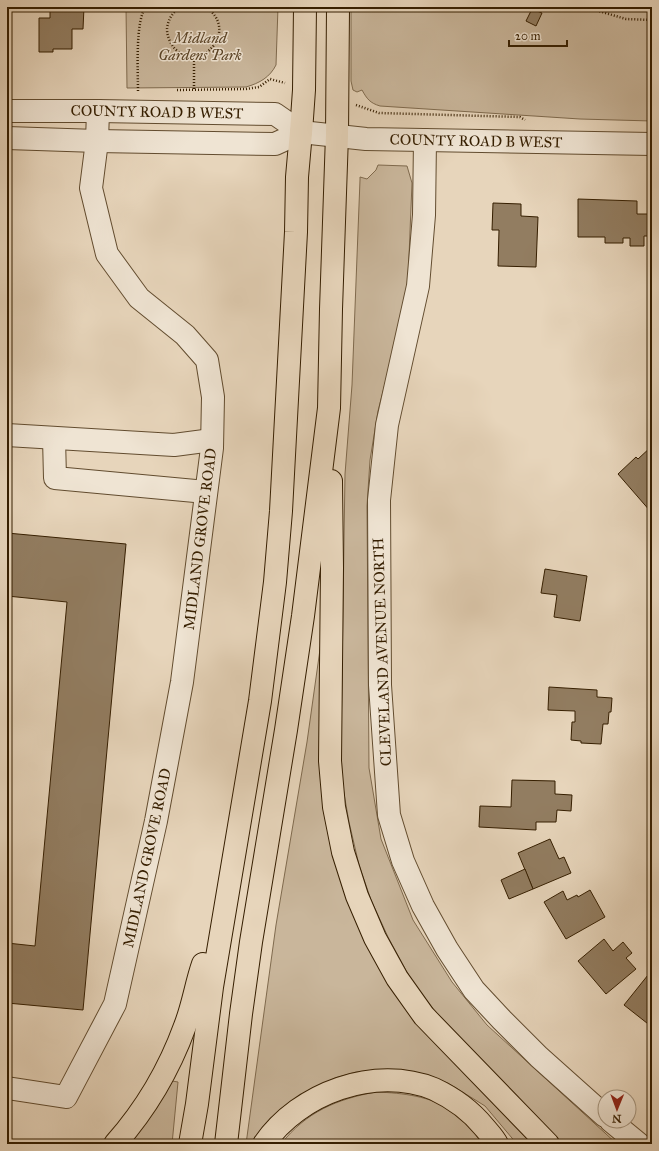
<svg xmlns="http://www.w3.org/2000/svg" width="659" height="1151" viewBox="0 0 659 1151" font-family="'IM FELL Great Primer',serif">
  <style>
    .green { fill: #c9b69b; stroke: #7f6a4e }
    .building { fill: #927d61; stroke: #351e00 }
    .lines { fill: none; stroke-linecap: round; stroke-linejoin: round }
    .minor-casing { stroke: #624c2f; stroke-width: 24 }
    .major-casing { stroke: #351e00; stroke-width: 24 }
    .highway-casing { stroke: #351e00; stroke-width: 24 }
    .path { stroke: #351e00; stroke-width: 2.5; stroke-dasharray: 1 2; stroke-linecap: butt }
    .minor { stroke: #efe4d3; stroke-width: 22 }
    .major { stroke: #e7d5bb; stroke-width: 22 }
    .highway { stroke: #e7d5bb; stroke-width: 22 }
    .labels { text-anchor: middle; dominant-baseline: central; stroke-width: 3; stroke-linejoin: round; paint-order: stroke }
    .park-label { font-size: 15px; font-style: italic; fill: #5a4427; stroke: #efe4d3 }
    .street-label { font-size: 15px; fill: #351e00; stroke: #efe4d3 }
  </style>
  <rect width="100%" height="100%" fill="#e7d5bb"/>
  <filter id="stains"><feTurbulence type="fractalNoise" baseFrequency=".005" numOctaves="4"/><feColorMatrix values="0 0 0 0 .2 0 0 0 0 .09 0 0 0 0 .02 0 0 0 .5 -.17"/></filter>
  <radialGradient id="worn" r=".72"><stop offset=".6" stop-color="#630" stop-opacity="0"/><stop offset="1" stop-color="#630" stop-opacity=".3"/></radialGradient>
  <g class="green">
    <path d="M126 7H278L276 65C270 77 260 83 246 87L127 88Z"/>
    <path d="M351 7H652V121L580 119 380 106C370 103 367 99 362 90L357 92 353 90 351 81Z"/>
    <path d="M378 165 407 166 412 183 408 281 399 329 378 411 370 460 367 506 369 768 381 839 413 920 452 982 487 1025 617 1144H562L442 1019 415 987 388 937 371 900 359 865 349 822 342 782 341 742 345 474 352 385 360 180V177L367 179 376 170Z"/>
    <path d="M323 628 352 908 536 1144H517L485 1106 448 1083 425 1075 403 1070H381L356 1072 335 1078 316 1087 257 1144H246L276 925 307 742Z"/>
    <path d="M172 1081 178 1082 172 1144H129Z"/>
    <path d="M376 1092C403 1093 430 1096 453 1111 466 1120 478 1133 490 1144H281C306 1112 337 1099 376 1092Z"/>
  </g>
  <g class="building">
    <path d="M50 7H84L83 29H72V49H53V52H39V18H50Z"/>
    <path d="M532 9 542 13 536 26 526 21Z"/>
    <rect x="7" y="32" width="1" height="23"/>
    <path d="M578 199 637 201V214H652V236H644V246H630V238H623V243H605V237H578Z"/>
    <path d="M493 203 521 204V216L538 217 536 267 498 266 499 230H492Z"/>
    <path d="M652 446V511L651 512 618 474 636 457 638 459Z"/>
    <path d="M7 533 126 544 83 1010 7 1003V943L35 946 67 602 7 596Z"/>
    <path d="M545 569 587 576 580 621 554 617 557 595 541 593Z"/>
    <path d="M549 687 597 690V697L612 698 611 712H609L608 724H603L601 744 581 743V741L571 740 572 722H575V711L548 710Z"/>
    <path d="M512 780 555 781V794L572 795 571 811 557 810 556 822H536V830L479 827 480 806 511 807Z"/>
    <path d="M550 839 559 859 564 857 571 873 533 889 518 853Z"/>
    <path d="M525 869 533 889 509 899 501 880Z"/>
    <path d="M590 890 605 917 566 939 544 902 563 891 567 900 577 895 578 897Z"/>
    <path d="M604 939 613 951 623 942 632 953 626 958 636 969 606 994 578 961Z"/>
    <path d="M648 975 652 978V1027L624 1005Z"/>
  </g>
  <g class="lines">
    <defs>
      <g id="minor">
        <path d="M7 111H98L275 114 301 132 366 139 652 144"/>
        <path d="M7 138 97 141 275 144 301 132"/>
        <path d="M425 140 424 215 418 286 387 425 379 500 380 685 389 815 403 861 423 906 447 949 474 990 502 1020 539 1057 605 1116"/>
        <path d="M7 435 174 445 212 440"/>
        <path d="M54 438 55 478 206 492"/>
        <path d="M7 1088 66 1097 115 1004 156 821 182 682 212 448 213 397 207 360 185 335 139 298 107 254 91 188 97 141 98 111"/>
        <path d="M611 1121 639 1144"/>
      </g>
      <g id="major">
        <path d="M301 132 304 90 305 7"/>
        <path d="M337 135 338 7"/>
      </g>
      <g id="highway">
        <path d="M331 481 332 568 330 761 334 807 343 852 357 896 375 938 397 978 424 1016 548 1144"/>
        <path d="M115 1144C146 1109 169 1070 185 1026 193 1006 196 984 203 964"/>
        <path d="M190 1144 197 1104 212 987 260 701 275 582 281 511 296 232 297 177 301 132"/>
        <path d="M226 1144 241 1014 251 942 286 730 303 616 329 408 331 309 337 135"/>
        <path d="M264 1144C299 1093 375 1065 434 1089 453 1098 471 1111 484 1127 489 1133 494 1138 497 1144"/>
      </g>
    </defs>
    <use href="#minor" class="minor-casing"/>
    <use href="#major" class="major-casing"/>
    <use href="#highway" class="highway-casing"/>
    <g class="path">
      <path d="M182 7C173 11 168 19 167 29 167 36 170 43 175 49 203 75 240 28 205 7"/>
      <path d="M585 7 626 19 652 20"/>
      <path d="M194 89V56"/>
      <path d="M177 90 246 89 259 87 270 79 285 83"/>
      <path d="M138 91C138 74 135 19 146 7"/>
      <path d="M356 105 379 113 520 117 525 120"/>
    </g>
    <use href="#minor" class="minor"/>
    <use href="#major" class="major"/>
    <use href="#highway" class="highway"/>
  </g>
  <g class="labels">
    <g class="park-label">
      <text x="200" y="38">Midland<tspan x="200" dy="17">Gardens Park</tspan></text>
    </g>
    <g class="street-label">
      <text transform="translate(157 112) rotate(1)">COUNTY ROAD B WEST</text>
      <text transform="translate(476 141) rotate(1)">COUNTY ROAD B WEST</text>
      <text transform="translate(200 539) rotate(-83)">MIDLAND GROVE ROAD</text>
      <text transform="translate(382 652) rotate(-92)">CLEVELAND AVENUE NORTH</text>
      <text transform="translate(147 858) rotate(-78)">MIDLAND GROVE ROAD</text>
    </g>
  </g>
  <rect width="659" height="1151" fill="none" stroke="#e7d5bb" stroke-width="24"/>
  <rect x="8" y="8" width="643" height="1135" fill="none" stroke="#351e00" stroke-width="2"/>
  <rect x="12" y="12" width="635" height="1127" fill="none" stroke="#351e00"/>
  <g transform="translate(617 1109) rotate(181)"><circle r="19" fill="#efe4d3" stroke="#a5957f"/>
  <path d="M0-3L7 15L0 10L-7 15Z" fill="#8f2418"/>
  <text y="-6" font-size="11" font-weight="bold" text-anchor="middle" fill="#351e00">N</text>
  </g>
  <path d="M509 40v6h58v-6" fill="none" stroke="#351e00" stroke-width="2"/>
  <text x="515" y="40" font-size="12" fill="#351e00" stroke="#efe4d3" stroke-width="3" paint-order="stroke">20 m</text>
  <rect width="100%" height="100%" filter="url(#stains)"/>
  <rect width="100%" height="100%" fill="url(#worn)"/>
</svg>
